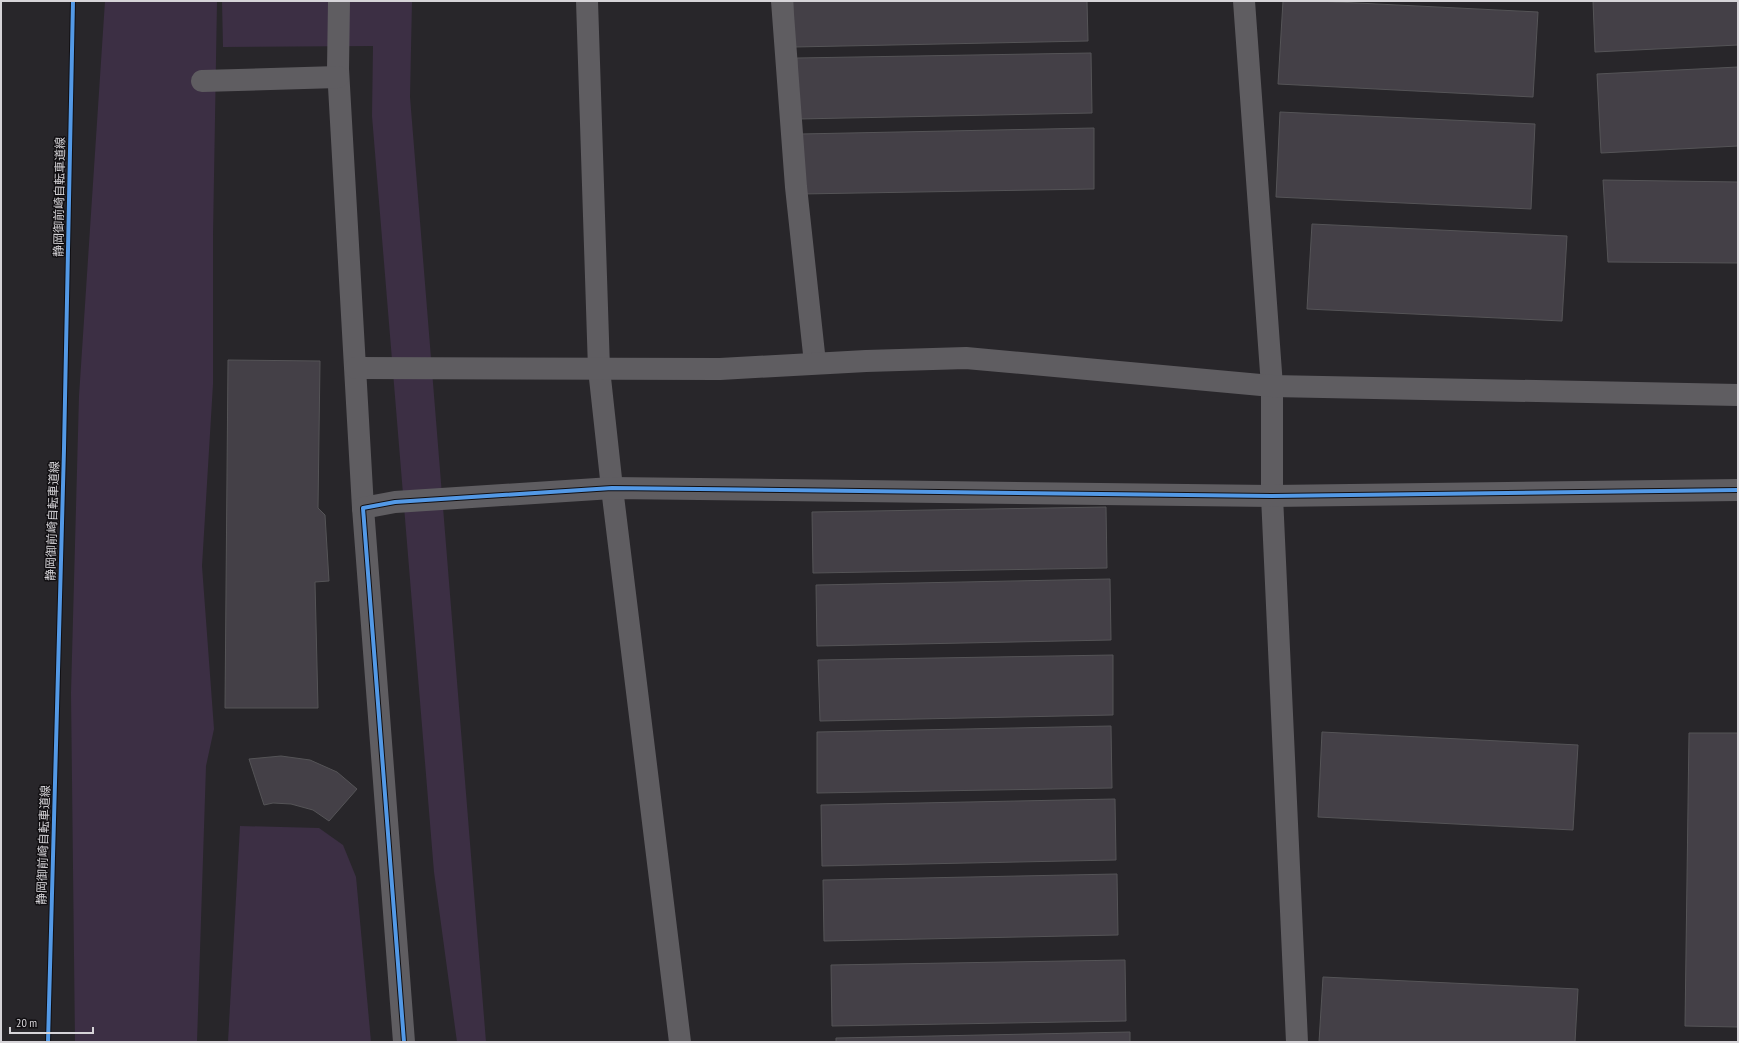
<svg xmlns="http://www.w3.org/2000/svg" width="1739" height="1043" viewBox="0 0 1739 1043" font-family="'PT Sans Narrow','Noto Sans JP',sans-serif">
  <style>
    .green { fill: #3c2f44 }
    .building { fill: #444047; stroke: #555457 }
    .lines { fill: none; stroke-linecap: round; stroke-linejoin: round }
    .minor { stroke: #5f5d61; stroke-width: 22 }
    .cycleway-casing { stroke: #110f12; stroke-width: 6 }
    .cycleway { stroke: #5399e6; stroke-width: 4 }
    .labels { text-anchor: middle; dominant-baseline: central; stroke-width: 3; stroke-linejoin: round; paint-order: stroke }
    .street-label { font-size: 12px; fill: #d6d4d8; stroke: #110f12 }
  </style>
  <rect width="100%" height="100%" fill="#28262a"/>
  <g class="green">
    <path d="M105 1H217L213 235V384L202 566 214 729 206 766 197 1042H75L71 693 79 396Z"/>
    <path d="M222 1H412L410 97 486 1042H457L434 872 372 116 373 46 223 47Z"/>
    <path d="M240 826 319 828 343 845 356 877 371 1042H228Z"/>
  </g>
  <g class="building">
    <path d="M793 1H1087L1088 41 794 47Z"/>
    <path d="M1283 1H1317L1538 12 1533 97 1278 84Z"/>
    <path d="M1593 1H1738V45L1595 52Z"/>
    <path d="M1091 53 1092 113 798 119 797 58Z"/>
    <path d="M1738 67V146L1601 153 1597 74Z"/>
    <path d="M1280 112 1535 124 1531 209 1276 197Z"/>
    <path d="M1094 128V189L801 194 800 134Z"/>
    <path d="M1603 180 1738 182V263L1608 262Z"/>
    <path d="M1312 224 1567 236 1562 321 1307 309Z"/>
    <path d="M228 360 320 361 318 508 325 515 329 581 315 582 318 708H225Z"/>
    <path d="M1106 507 1107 568 813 573 812 512Z"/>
    <path d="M1110 579 1111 640 817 646 816 585Z"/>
    <path d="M1113 655V715L820 721 818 660Z"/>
    <path d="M1111 726 1112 788 817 793V732Z"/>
    <path d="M1322 732 1578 745 1573 830 1318 817Z"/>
    <path d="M1689 733H1738V1027L1685 1026Z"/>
    <path d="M281 756 310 760 337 772 357 789 329 821 313 810 291 804 273 803 264 805 249 759Z"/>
    <path d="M1115 799 1116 860 822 866 821 805Z"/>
    <path d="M1117 874 1118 935 824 941 823 880Z"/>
    <path d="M1125 960 1126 1021 832 1026 831 965Z"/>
    <path d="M1323 977 1578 989 1575 1042H1319Z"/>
    <path d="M1130 1032V1042H836V1038Z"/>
  </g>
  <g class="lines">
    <g class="minor">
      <path d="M339 1 338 69 363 508"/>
      <path d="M587 1 599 369 612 488 680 1042"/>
      <path d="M782 1 796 187 815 363"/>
      <path d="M1244 1 1272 386V496L1297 1042"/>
      <path d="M202 81 338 77"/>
      <path d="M356 368 720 369 866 361 966 358 1272 386 1738 395"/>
      <path d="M404 1042 363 508 395 502 612 488 1272 496 1738 490"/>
    </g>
    <defs>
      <g id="cycleway">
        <path d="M48 1042 64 449 73 1"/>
        <path d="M404 1042 363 508 395 502 612 488 1272 496 1738 490"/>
      </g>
    </defs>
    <use href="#cycleway" class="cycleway-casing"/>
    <use href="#cycleway" class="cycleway"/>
  </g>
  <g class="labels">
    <g class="street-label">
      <text transform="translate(59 197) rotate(-89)">静岡御前崎自転車道線</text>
      <text transform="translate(52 521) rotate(-88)">静岡御前崎自転車道線</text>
      <text transform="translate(43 845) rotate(-88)">静岡御前崎自転車道線</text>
    </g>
  </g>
  <rect width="1739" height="1043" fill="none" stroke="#d6d4d8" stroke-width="4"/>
  <path d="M10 1027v6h83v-6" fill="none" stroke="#d6d4d8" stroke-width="2"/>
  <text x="16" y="1027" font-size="12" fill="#d6d4d8" stroke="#110f12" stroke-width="3" paint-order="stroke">20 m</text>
</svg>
